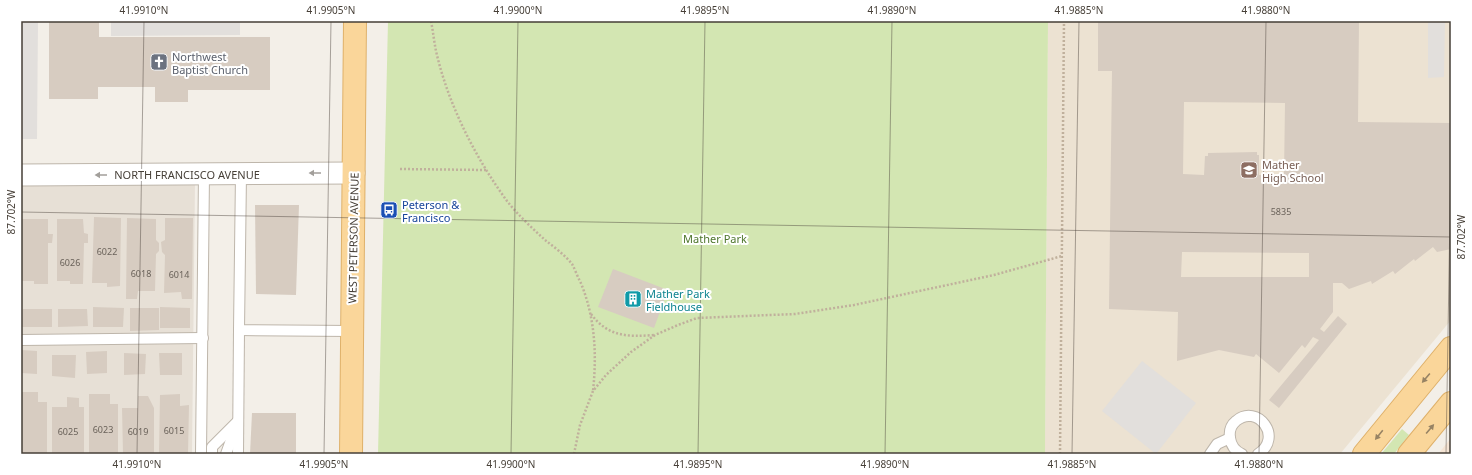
<svg xmlns="http://www.w3.org/2000/svg" width="1472" height="475" viewBox="0 0 1472 475" font-family="'Noto Sans',sans-serif">
  <style>
    .residential { fill: #e7e0d6 }
    .commercial { fill: #f4e4d4 }
    .education { fill: #ece2d2 }
    .green { fill: #d3e6b2 }
    .parking { fill: #e2dfdc }
    .building { fill: #d7ccc1; fill-rule: evenodd }
    .lines { fill: none; stroke-linecap: round; stroke-linejoin: round }
    .service-casing { stroke: #beb6ab; stroke-width: 12 }
    .minor-casing { stroke: #beb6ab; stroke-width: 23 }
    .primary-casing { stroke: #dfb16a; stroke-width: 24 }
    .path { stroke: #c0b09c; stroke-width: 2.5; stroke-dasharray: 2 2; stroke-linecap: butt }
    .service { stroke: #fff; stroke-width: 10 }
    .minor { stroke: #fff; stroke-width: 21 }
    .primary { stroke: #fad69a; stroke-width: 22 }
    .oneway { fill: #a29f9b }
    .oneway2 { fill: #978364 }
    .ticks { fill: none; stroke: #463f37; stroke-width: 1; stroke-opacity: 0.45 }
    .labels { text-anchor: middle; dominant-baseline: central; stroke-width: 4; stroke-linejoin: round; paint-order: stroke }
    .number-label { font-size: 9px; fill: #6a625a }
    .worship-label { font-size: 11px; fill: #5b616d; stroke: #fff; text-anchor: start }
    .education-label { font-size: 11px; fill: #785e54; stroke: #fff; text-anchor: start }
    .street-label { font-size: 11px; fill: #463f37; stroke: #fff }
    .transit-label { font-size: 11px; fill: #164399; stroke: #fff; text-anchor: start }
    .park-label { font-size: 11px; fill: #4e762c; stroke: #fff }
    .culture-label { font-size: 11px; fill: #0d838f; stroke: #fff; text-anchor: start }
    .neatline { fill: none; stroke: #463f37; stroke-width: 1.5 }
    .ticks-label { font-size: 10px; text-anchor: middle; fill: #463f37 }
  </style>
  <rect width="100%" height="100%" fill="#f3efe8"/>
  <path class="residential" d="M195 180 192 454H21V181Z"/>
  <path class="commercial" d="M1451 438V454H1438Z"/>
  <path class="education" d="M1048 21H1451V320L1340 454H1045Z"/>
  <g class="green">
    <path d="M388 21H1048L1045 454H378Z"/>
    <path d="M1402 429 1409 435 1394 454H1381Z"/>
  </g>
  <g class="parking">
    <path d="M21 21H38L37 139H21Z"/>
    <path d="M111 21H240V35L111 36Z"/>
    <path d="M1428 21H1445L1444 77 1428 78Z"/>
    <path d="M1142 361 1196 403 1156 454 1102 411Z"/>
  </g>
  <g class="building">
    <path d="M49 21H99V37H270V90H188V102H155V87H98V99H49Z"/>
    <path d="M1098 21H1359L1358 122 1451 123V249L1437 252 1433 247 1415 261 1414 259 1395 274 1393 271 1372 284 1371 281 1349 289 1342 283H1333V312L1320 329 1324 332 1338 316 1347 324 1279 408 1269 400 1319 340 1313 337 1305 348 1302 345 1279 373 1256 354 1254 357 1219 350 1177 361 1178 312 1109 309 1112 71H1098ZM1184 102 1285 103 1284 175H1259V155H1257V152L1208 153V156H1205L1204 175 1183 174ZM1182 252 1309 253V277H1181Z"/>
    <path d="M255 205H299L296 295 256 294Z"/>
    <path d="M94 217 121 218 120 286 107 287V283H92Z"/>
    <path d="M127 218 156 219V240L159 243V251L156 254 155 291H138L137 299H126Z"/>
    <path d="M165 218H193L192 299H182L181 292 164 293 165 255 162 252 161 242 165 240Z"/>
    <path d="M21 219H48V234H53L52 243H48V284H34V281H21Z"/>
    <path d="M57 219H83L84 233 88 234V243H84L83 284H70V281H57Z"/>
    <path d="M613 269 668 290 654 328 598 307Z"/>
    <path d="M93 307 124 308 123 327H93Z"/>
    <path d="M160 307 190 308V328H160Z"/>
    <path d="M130 308H159V330L130 331Z"/>
    <path d="M23 309H52V327H22Z"/>
    <path d="M58 309H87L88 326 58 327Z"/>
    <path d="M21 350 37 351V374L21 373Z"/>
    <path d="M107 351V373L87 374 86 352Z"/>
    <path d="M124 353 146 354 145 374 124 375Z"/>
    <path d="M159 353H182V375H160Z"/>
    <path d="M52 355H76L75 378 52 376Z"/>
    <path d="M21 392H38V402H47V454H21Z"/>
    <path d="M89 394H110V404H118V454H89Z"/>
    <path d="M180 394V406L189 405 188 454H159L160 395Z"/>
    <path d="M138 396H148L154 408V454H123L122 408H138Z"/>
    <path d="M67 397 79 398V407H84V454H52V407H67Z"/>
    <path d="M252 413H296V454H250Z"/>
  </g>
  <g class="lines">
    <defs>
      <g id="service">
        <path d="M241 174 239 330 352 331"/>
        <path d="M21 340 203 338"/>
        <path d="M201 454 204 174"/>
        <path d="M212 454V447L238 421"/>
        <path d="M226 454 235 429"/>
        <path d="M238 454 239 330"/>
        <path d="M1210 454 1217 444 1230 438"/>
        <path d="M1242 454C1235 451 1231 445 1230 438 1229 431 1231 425 1236 421 1257 403 1284 437 1258 454"/>
      </g>
      <path id="minor" d="M21 175 354 173"/>
      <g id="primary">
        <path d="M351 454 355 21"/>
        <path d="M1364 454 1451 348"/>
        <path d="M1409 454 1451 403"/>
      </g>
    </defs>
    <use href="#service" class="service-casing"/>
    <use href="#minor" class="minor-casing"/>
    <use href="#primary" class="primary-casing"/>
    <g class="path">
      <path d="M431 21C433 31 434 41 436 51 448 104 475 157 507 201 518 215 532 228 545 240 554 247 565 255 572 264 575 269 577 276 580 281 595 316 597 354 593 391"/>
      <path d="M400 169 486 170"/>
      <path d="M591 314C608 337 628 337 654 335"/>
      <path d="M574 454 580 425 593 391 606 375 631 352 655 335 678 325 697 318 795 314 854 305 994 275 1062 256"/>
      <path d="M1060 454 1064 21"/>
    </g>
    <use href="#service" class="service"/>
    <use href="#minor" class="minor"/>
    <use href="#primary" class="primary"/>
  </g>
  <defs><path id="oneway-solid" d="M-6-.8H1V-3.2L6.5 0L1 3.2V.8H-6Z"/></defs>
  <g class="oneway">
    <use href="#oneway-solid" transform="translate(315 173) rotate(180)"/>
    <use href="#oneway-solid" transform="translate(101 175) rotate(180)"/>
  </g>
  <g class="oneway2">
    <use href="#oneway-solid" transform="translate(1426 378) rotate(130)"/>
    <use href="#oneway-solid" transform="translate(1430 429) rotate(-50)"/>
    <use href="#oneway-solid" transform="translate(1379 435) rotate(129)"/>
  </g>
  <path class="ticks" d="M21 212 1451 237M137 454 144 21M324 454 331 21M511 454 518 21M698 454 705 21M885 454 892 21M1072 454 1079 21M1259 454 1266 21M1446 454 1451 153"/>
  <defs>
    <symbol id="church-square" viewBox="-11 -11 22 22"><rect x="-9" y="-9" width="18" height="18" rx="4" fill="#6b7280" stroke="#fff"/><path d="M-1.2-6h2.4v3.5h3.3v2.4h-3.3V6h-2.4V-.1h-3.3v-2.4h3.3Z" fill="#fff"/></symbol>
    <symbol id="school-square" viewBox="-11 -11 22 22"><rect x="-9" y="-9" width="18" height="18" rx="4" fill="#8d6e63" stroke="#fff"/><path d="M0-5L7-2L0 1L-7-2ZM-4 1L0 2.5L4 1V4Q0 6-4 4Z" fill="#fff"/></symbol>
    <symbol id="bus-square" viewBox="-11 -11 22 22"><rect x="-9" y="-9" width="18" height="18" rx="4" fill="#1a4fb4" stroke="#fff"/><path d="M-5-6H5V4H4V6H2V4H-2V6H-4V4H-5ZM-3.5-4V0h7V-4ZM-3.5 1.2v1.5H-2V1.2ZM2 1.2v1.5H3.5V1.2Z" fill="#fff"/></symbol>
    <symbol id="building-square" viewBox="-11 -11 22 22"><rect x="-9" y="-9" width="18" height="18" rx="4" fill="#0f9aa8" stroke="#fff"/><path d="M-4-6H4V6H1V3H-1V6H-4ZM-2.5-4.3h1.7v1.8h-1.7ZM.8-4.3h1.7v1.8H.8ZM-2.5-1h1.7V.8h-1.7ZM.8-1h1.7V.8H.8Z" fill="#fff"/></symbol>
  </defs>
  <g fill-rule="evenodd">
    <use href="#church-square" x="149" y="52" width="20" height="20"/>
    <use href="#school-square" x="1239" y="160" width="20" height="20"/>
    <use href="#bus-square" x="379" y="200" width="20" height="20"/>
    <use href="#building-square" x="623" y="289" width="20" height="20"/>
  </g>
  <g class="labels">
    <g class="number-label">
      <text x="1281" y="211">5835</text>
      <text x="107" y="251">6022</text>
      <text x="70" y="262">6026</text>
      <text x="141" y="273">6018</text>
      <text x="179" y="274">6014</text>
      <text x="103" y="429">6023</text>
      <text x="174" y="430">6015</text>
      <text x="68" y="431">6025</text>
      <text x="138" y="431">6019</text>
    </g>
    <g class="worship-label">
      <text x="172" y="56">Northwest<tspan x="172" dy="13">Baptist Church</tspan></text>
    </g>
    <g class="education-label">
      <text x="1262" y="164">Mather<tspan x="1262" dy="13">High School</tspan></text>
    </g>
    <g class="street-label">
      <text x="187" y="174">NORTH FRANCISCO AVENUE</text>
      <text transform="translate(353 238) rotate(-89)">WEST PETERSON AVENUE</text>
    </g>
    <g class="transit-label">
      <text x="402" y="204">Peterson &amp;<tspan x="402" dy="13">Francisco</tspan></text>
    </g>
    <g class="park-label">
      <text x="715" y="238">Mather Park</text>
    </g>
    <g class="culture-label">
      <text x="646" y="293">Mather Park<tspan x="646" dy="13">Fieldhouse</tspan></text>
    </g>
  </g>
  <rect width="1472" height="475" fill="none" stroke="#ffffff" stroke-width="44"/>
  <rect x="22" y="22" width="1428" height="431" class="neatline"/>
  <g class="ticks-label">
    <text x="144" y="14">41.9910°N</text>
    <text x="331" y="14">41.9905°N</text>
    <text x="518" y="14">41.9900°N</text>
    <text x="705" y="14">41.9895°N</text>
    <text x="892" y="14">41.9890°N</text>
    <text x="1079" y="14">41.9885°N</text>
    <text x="1266" y="14">41.9880°N</text>
    <text transform="translate(11 212) rotate(-90)" y="4">87.702°W</text>
    <text transform="translate(1461 237) rotate(-90)" y="4">87.702°W</text>
    <text x="137" y="468">41.9910°N</text>
    <text x="324" y="468">41.9905°N</text>
    <text x="511" y="468">41.9900°N</text>
    <text x="698" y="468">41.9895°N</text>
    <text x="885" y="468">41.9890°N</text>
    <text x="1072" y="468">41.9885°N</text>
    <text x="1259" y="468">41.9880°N</text>
  </g>
</svg>
